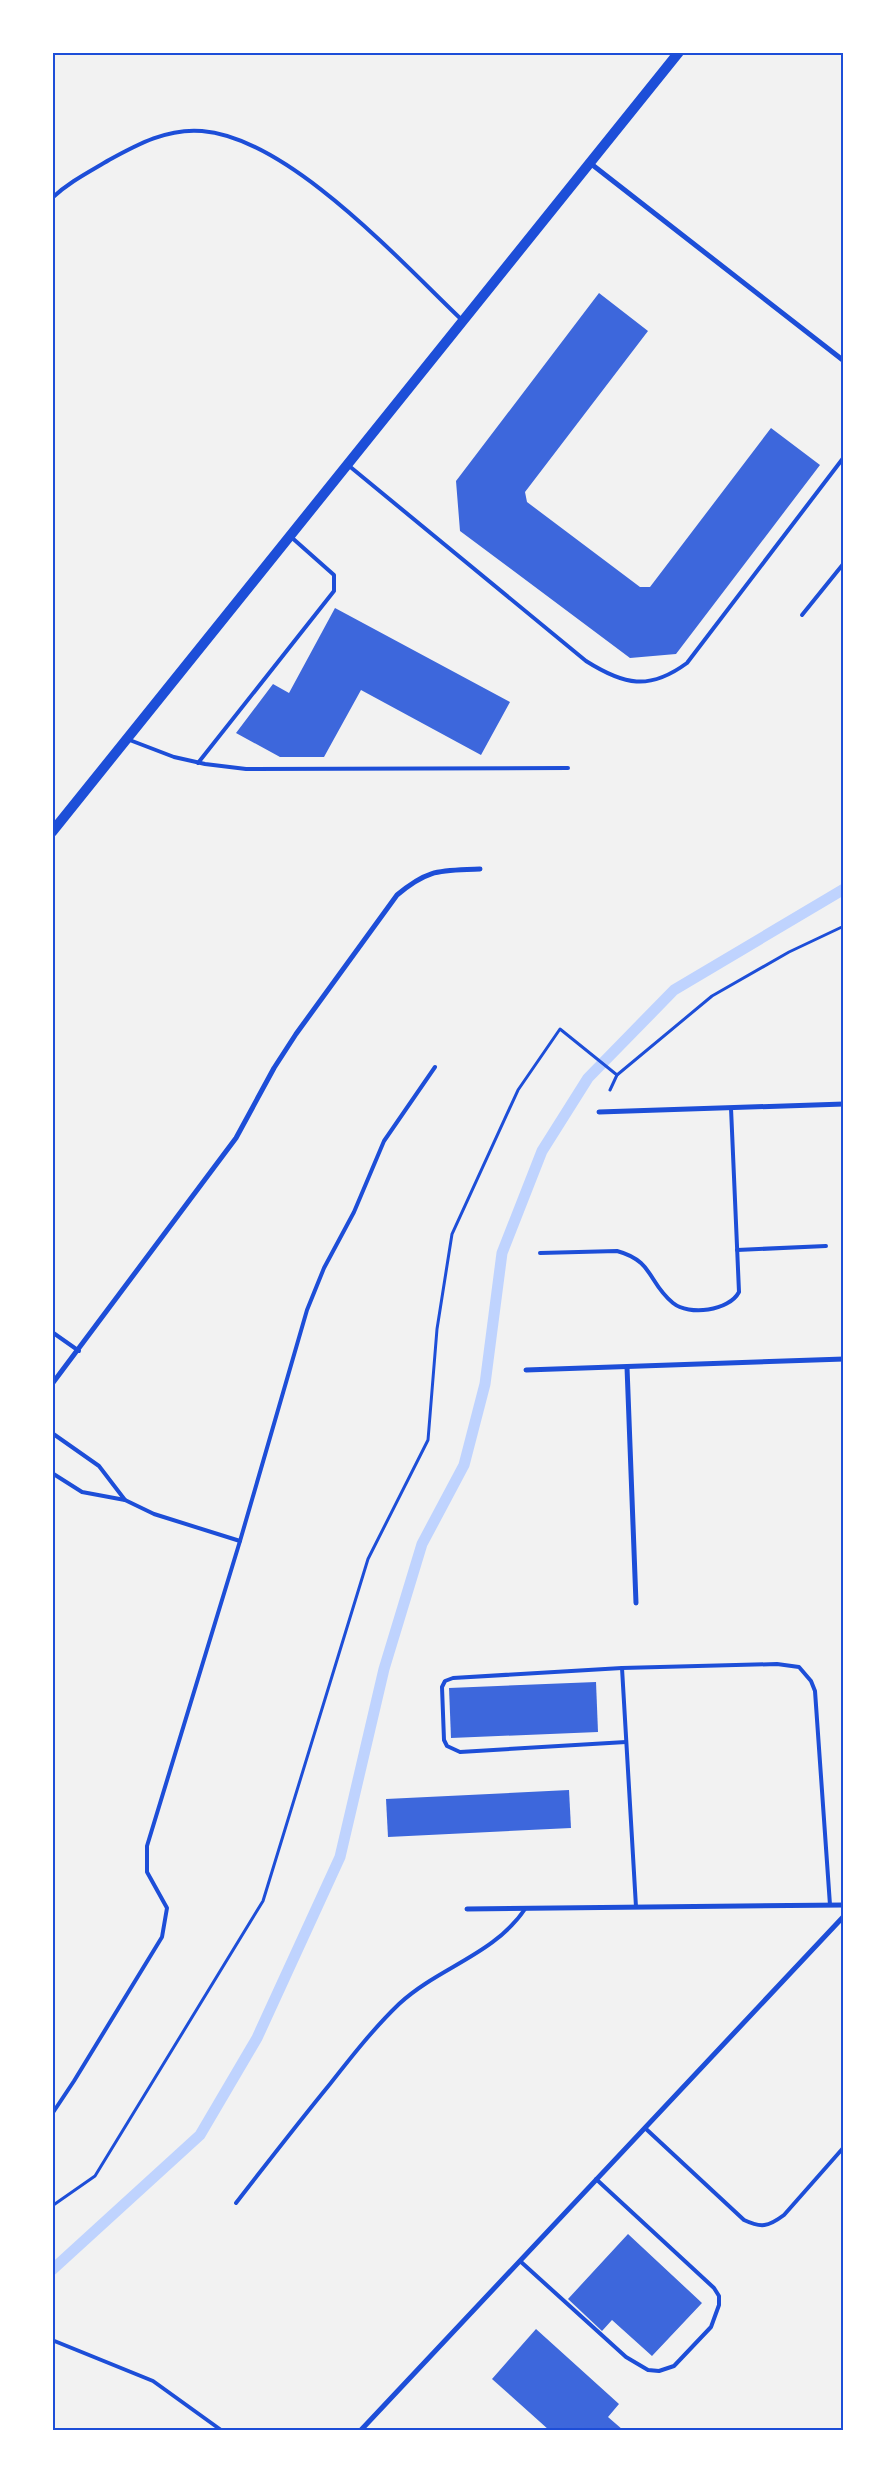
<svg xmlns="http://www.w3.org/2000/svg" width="896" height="2483" viewBox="0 0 896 2483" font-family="'Sofia Sans Condensed',sans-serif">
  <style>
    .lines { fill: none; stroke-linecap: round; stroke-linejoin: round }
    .stream { stroke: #bfd3fe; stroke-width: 11 }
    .building { fill: #3d67dc }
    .path { stroke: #1d4ed8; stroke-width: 3 }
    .service { stroke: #1d4ed8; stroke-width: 4 }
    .minor { stroke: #1d4ed8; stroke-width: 5 }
    .secondary { stroke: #1d4ed8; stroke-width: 10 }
    .neatline { fill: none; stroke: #1d4ed8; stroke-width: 2 }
  </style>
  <rect width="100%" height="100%" fill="#f2f2f2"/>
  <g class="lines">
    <path class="stream" d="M52 2270 200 2135 257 2038 340 1857 384 1669 422 1544 464 1465 485 1384 502 1253 542 1151 588 1078 674 990 844 889"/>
  </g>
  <g class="building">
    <path d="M599 293 648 331 525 492 527 502 640 587H650L771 428 820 465 676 654 630 658 460 531 456 481Z"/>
    <path d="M335 608 510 702 481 755 361 690 324 757H280L236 733 273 684 289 693Z"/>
    <path d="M596 1682 598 1732 451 1738 449 1688Z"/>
    <path d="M569 1790 571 1828 388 1837 386 1799Z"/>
    <path d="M628 2234 702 2303 652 2356 612 2320 602 2331 568 2299Z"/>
    <path d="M536 2329 619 2404 608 2417 623 2430H549L492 2379Z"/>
  </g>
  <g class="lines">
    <g class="path">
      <path d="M610 1090 617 1075 712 996 789 952 844 926"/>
      <path d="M52 2206 95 2176 263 1901 368 1559 428 1440 437 1329 452 1234 518 1090 560 1029 617 1075"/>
    </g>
    <g class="service">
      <path d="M52 198C69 182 89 172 109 160 138 144 168 128 202 131 289 138 400 261 462 320"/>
      <path d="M348 465 586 661C624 685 649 691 687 663L844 457"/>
      <path d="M802 615 844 563"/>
      <path d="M127 739 174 757 205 764 246 769 568 768"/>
      <path d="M198 763 334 591V575L290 536"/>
      <path d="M737 1250 826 1246"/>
      <path d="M540 1253 617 1251C654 1261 648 1283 673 1303 689 1316 729 1311 739 1292L731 1108"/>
      <path d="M52 1332 79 1351"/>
      <path d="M52 1433 99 1466 125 1500"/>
      <path d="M52 1473 82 1492 125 1500 154 1514 240 1541"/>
      <path d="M622 1668 636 1907"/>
      <path d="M626 1742 460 1752 447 1746 444 1740 442 1687 445 1681 453 1678 622 1668 777 1664 799 1667 811 1681 815 1691 830 1905"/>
      <path d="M52 2114 74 2081 162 1937 167 1908 147 1872V1846L240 1541 307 1310 324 1268 354 1212 384 1141 435 1067"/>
      <path d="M645 2128 744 2220C761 2228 768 2227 784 2215L844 2147"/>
      <path d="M236 2203C267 2163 298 2123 330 2084 352 2056 374 2028 399 2004 439 1967 494 1955 525 1909"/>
      <path d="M520 2261 626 2357 648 2370 659 2371 674 2366 711 2327 719 2305V2296L714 2288 596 2179"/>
      <path d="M52 2340 153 2381 221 2430"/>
    </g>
    <g class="minor">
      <path d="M590 163 844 361"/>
      <path d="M599 1112 844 1104"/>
      <path d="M627 1367 636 1603"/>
      <path d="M526 1370 844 1359"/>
      <path d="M52 1384 236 1138 274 1068 296 1034 397 895C429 868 440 871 480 869"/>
      <path d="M467 1909 844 1905"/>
      <path d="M361 2430 844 1916"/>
    </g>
    <path class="secondary" d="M52 832 679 52"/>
  </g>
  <rect width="896" height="2483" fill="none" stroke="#ffffff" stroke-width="108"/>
  <rect x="54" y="54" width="788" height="2375" class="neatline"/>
</svg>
